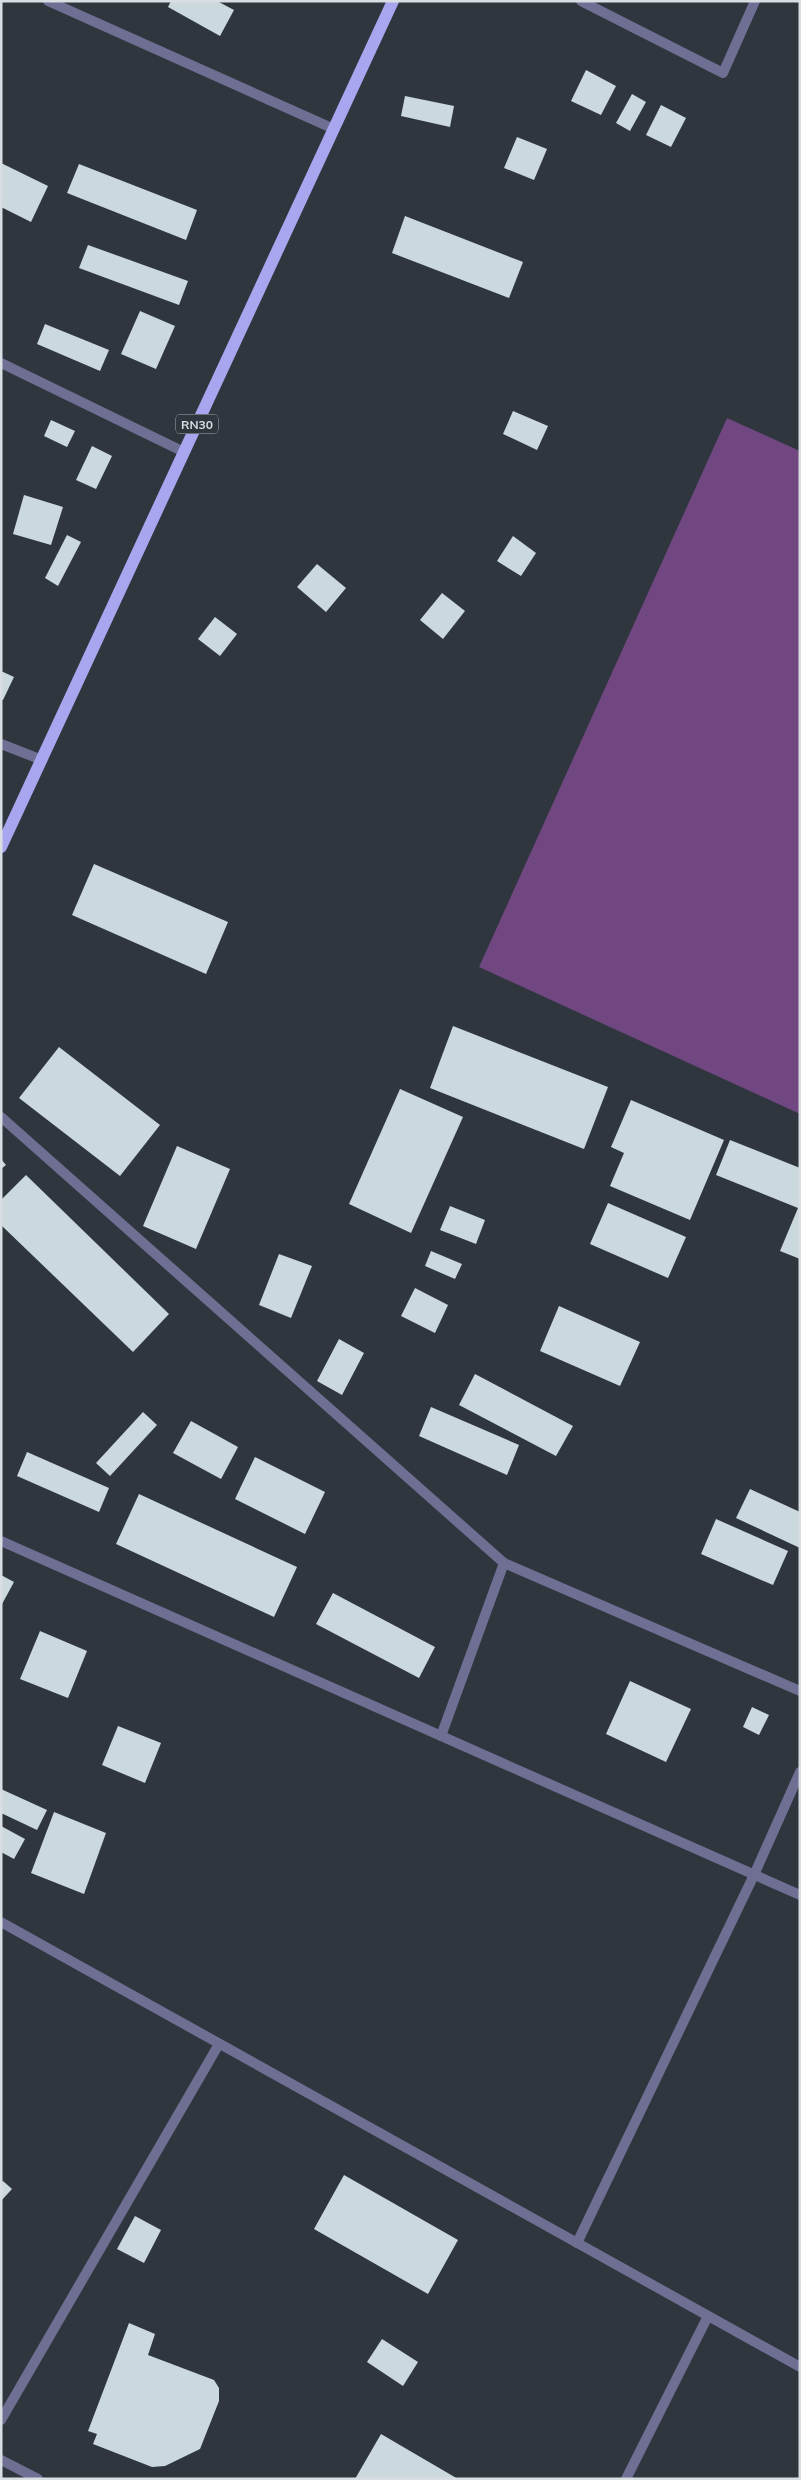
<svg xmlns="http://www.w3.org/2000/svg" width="801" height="2480" viewBox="0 0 801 2480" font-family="Mulish,sans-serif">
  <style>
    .green { fill: #704780 }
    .building { fill: #cbd9de }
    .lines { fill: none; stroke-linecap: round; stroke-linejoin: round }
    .street { stroke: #6e6f92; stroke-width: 10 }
    .primary { stroke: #a7a6ef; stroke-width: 12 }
    .labels { text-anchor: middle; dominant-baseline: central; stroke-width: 5; stroke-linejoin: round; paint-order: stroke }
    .shield { fill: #2f363e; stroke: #a6acb2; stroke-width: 1 }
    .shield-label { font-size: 12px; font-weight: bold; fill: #d9dee3 }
  </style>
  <rect width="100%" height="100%" fill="#2f363e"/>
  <path class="green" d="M727 418 800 451V1114L479 967Z"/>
  <g class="building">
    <path d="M171 1H217L234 10 220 36 168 7Z"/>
    <path d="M586 70 616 86 601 115 571 101Z"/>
    <path d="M632 94 646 102 630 131 616 123Z"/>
    <path d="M405 96 454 106 450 127 401 116Z"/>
    <path d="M661 105 686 118 671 147 646 135Z"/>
    <path d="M517 137 547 149 534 180 504 168Z"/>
    <path d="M1 163 48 186 31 222 1 207Z"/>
    <path d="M79 164 197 210 186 240 67 193Z"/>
    <path d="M405 216 523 262 509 298 392 253Z"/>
    <path d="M88 245 188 281 179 305 79 268Z"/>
    <path d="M140 311 175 326 156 369 121 354Z"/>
    <path d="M45 324 109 350 100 371 37 344Z"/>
    <path d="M513 411 548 426 537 450 503 434Z"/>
    <path d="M51 420 75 431 67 447 44 436Z"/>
    <path d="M92 446 112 456 96 489 76 480Z"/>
    <path d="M24 495 63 507 51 545 13 534Z"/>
    <path d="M67 535 81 542 58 586 45 578Z"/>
    <path d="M513 536 536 553 521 576 497 561Z"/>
    <path d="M317 564 346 588 326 612 297 587Z"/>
    <path d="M442 593 465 611 443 639 420 620Z"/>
    <path d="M215 617 237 634 220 656 198 639Z"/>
    <path d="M1 671 14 677 3 700 1 699Z"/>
    <path d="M94 864 228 922 206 974 72 915Z"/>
    <path d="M453 1026 608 1087 584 1149 430 1088Z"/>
    <path d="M59 1047 160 1125 120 1176 19 1098Z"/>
    <path d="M400 1089 463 1117 411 1233 349 1204Z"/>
    <path d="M631 1100 724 1140 690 1220 610 1186 624 1153 611 1147Z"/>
    <path d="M730 1140 800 1168V1259L780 1251 798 1208 716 1175Z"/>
    <path d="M177 1146 230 1169 196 1249 143 1226Z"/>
    <path d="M1 1159 6 1165 1 1169Z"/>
    <path d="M26 1175 169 1314 133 1352 1 1225V1200Z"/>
    <path d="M608 1203 686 1237 668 1278 590 1244Z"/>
    <path d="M450 1206 485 1220 476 1244 440 1230Z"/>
    <path d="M431 1251 462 1264 455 1279 425 1266Z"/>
    <path d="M279 1254 312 1266 291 1318 259 1305Z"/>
    <path d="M415 1288 448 1305 435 1333 401 1316Z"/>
    <path d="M559 1306 640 1342 620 1386 540 1351Z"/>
    <path d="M339 1339 364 1353 342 1395 317 1381Z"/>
    <path d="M475 1374 573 1426 556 1456 459 1405Z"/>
    <path d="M431 1407 519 1445 507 1475 419 1436Z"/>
    <path d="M143 1412 157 1425 110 1476 96 1463Z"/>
    <path d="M191 1421 238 1447 221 1479 173 1453Z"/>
    <path d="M27 1452 109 1488 99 1512 17 1476Z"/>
    <path d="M255 1457 325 1492 305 1534 235 1499Z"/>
    <path d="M750 1489 800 1512V1548L736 1518Z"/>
    <path d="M139 1494 297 1567 274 1617 116 1544Z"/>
    <path d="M716 1519 788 1551 773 1585 701 1554Z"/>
    <path d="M1 1575 14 1582 1 1606Z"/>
    <path d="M333 1593 435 1647 419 1678 316 1624Z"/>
    <path d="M40 1631 87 1651 68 1698 20 1679Z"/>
    <path d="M630 1681 691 1709 666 1762 606 1734Z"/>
    <path d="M752 1707 769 1715 759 1735 743 1727Z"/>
    <path d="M118 1726 161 1743 145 1783 102 1765Z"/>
    <path d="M1 1789 47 1810 37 1830 1 1813Z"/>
    <path d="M54 1812 106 1833 84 1894 31 1873Z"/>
    <path d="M1 1826 25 1839 14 1859 1 1852Z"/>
    <path d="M344 2175 458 2240 428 2294 314 2229Z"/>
    <path d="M3 2181 12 2189 1 2201V2183Z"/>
    <path d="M135 2216 161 2230 144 2263 117 2249Z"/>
    <path d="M129 2323 155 2334 148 2355 214 2380 219 2388V2401L200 2449 165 2466 152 2467 93 2444 97 2434 88 2431Z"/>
    <path d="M382 2339 418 2362 403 2386 367 2362Z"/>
    <path d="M381 2434 458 2479H355Z"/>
  </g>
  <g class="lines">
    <g class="street">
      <path d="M48 1 334 129"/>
      <path d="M581 1 723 73 755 1"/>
      <path d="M1 363 184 452"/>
      <path d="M1 744 42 760"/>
      <path d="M1 1117 504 1563 800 1691"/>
      <path d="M1 1541 800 1895"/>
      <path d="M441 1736 504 1563"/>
      <path d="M1 1922 800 2367"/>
      <path d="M577 2243 754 1875 800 1772"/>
      <path d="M1 2420 219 2044"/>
      <path d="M1 2460 38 2479"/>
      <path d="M626 2479 708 2316"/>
    </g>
    <path class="primary" d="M1 847 393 1"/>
  </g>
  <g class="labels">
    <rect class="shield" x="176" y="414.5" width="42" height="19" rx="4"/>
    <g class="shield-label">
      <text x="197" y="424">RN30</text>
    </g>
  </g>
  <rect width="801" height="2480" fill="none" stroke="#d9dee3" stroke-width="5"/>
</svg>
